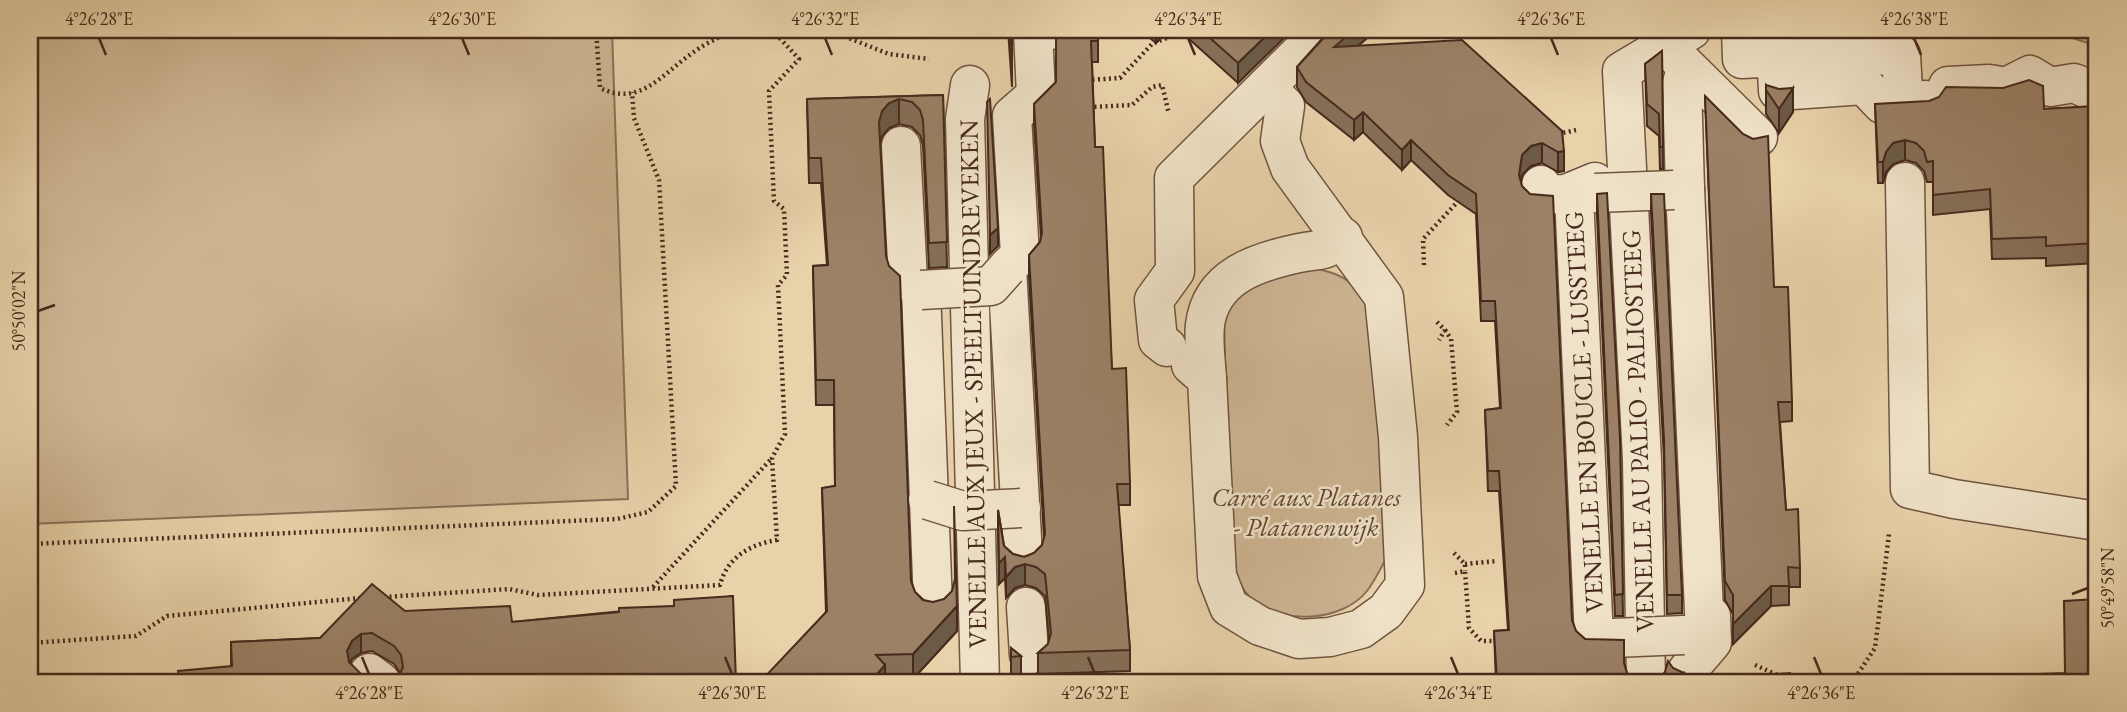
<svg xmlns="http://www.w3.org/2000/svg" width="2127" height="712" viewBox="0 0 2127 712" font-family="'EB Garamond',serif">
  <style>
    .green { fill: #cdb592; stroke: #8a7057; stroke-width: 2 }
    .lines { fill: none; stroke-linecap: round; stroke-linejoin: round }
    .street-casing { stroke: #6f5440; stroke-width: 41 }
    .path { stroke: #472a1c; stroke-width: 4.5; stroke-dasharray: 2 3.5; stroke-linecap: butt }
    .street { stroke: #f0e2c8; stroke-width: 38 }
    .street-bridge-casing { stroke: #6f5440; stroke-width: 41; stroke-linecap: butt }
    .street-bridge { stroke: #f0e2c8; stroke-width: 38 }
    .wall { fill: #856f58; stroke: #472a1c; stroke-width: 2 }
    .shaded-wall { fill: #6c5a47; stroke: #472a1c; stroke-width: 2 }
    .building { fill: #9b8166; stroke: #472a1c; stroke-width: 2 }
    .ticks { fill: none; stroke: #472a1c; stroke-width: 2.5 }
    .labels { text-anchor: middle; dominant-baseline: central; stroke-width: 5; stroke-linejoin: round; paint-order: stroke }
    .street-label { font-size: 26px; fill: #472a1c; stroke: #f0e2c8 }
    .park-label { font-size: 26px; font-style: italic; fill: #624634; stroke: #f0e2c8 }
    .neatline { fill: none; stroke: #472a1c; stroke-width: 2.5 }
    .ticks-label { font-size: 18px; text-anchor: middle; fill: #472a1c }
  </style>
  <rect width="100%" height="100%" fill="#e8d2aa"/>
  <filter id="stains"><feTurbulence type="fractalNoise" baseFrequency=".00286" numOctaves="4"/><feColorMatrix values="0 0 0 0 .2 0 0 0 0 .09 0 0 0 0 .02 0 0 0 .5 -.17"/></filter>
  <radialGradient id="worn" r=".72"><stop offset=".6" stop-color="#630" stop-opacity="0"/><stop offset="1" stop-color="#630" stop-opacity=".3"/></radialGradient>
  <g class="green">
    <path d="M30 30H612L628 499 30 524Z"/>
    <path d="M2047 30H2097V46Z"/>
    <path d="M1306 267C1346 273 1353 281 1373 314L1386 559C1380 569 1374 582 1367 591 1342 622 1282 625 1253 600 1240 589 1235 573 1230 557L1224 318C1239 273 1265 276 1306 267Z"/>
  </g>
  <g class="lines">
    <defs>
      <g id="street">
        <path d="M1741 30 1742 59 1782 57"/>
        <path d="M1775 30 1778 91 1864 85 1882 104 1926 100"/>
        <path d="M1802 57 1901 55 1903 90"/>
        <path d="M1678 58 1758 137"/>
        <path d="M970 85 965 119 980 682"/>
        <path d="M1948 86 1989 84 2006 87 2030 75 2050 87 2074 83 2097 93"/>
        <path d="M901 146 908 280 921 290 933 605"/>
        <path d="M1905 182 1910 489 1954 499 2097 521"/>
        <path d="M1541 185V195L1566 194 1595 182"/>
        <path d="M1685 189 1682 83 1685 73"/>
        <path d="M1674 190 1685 189 1705 634 1684 635"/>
        <path d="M1595 193 1574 195 1594 639 1614 638"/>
        <path d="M1167 347 1158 340 1154 300 1175 271 1174 178 1311 42"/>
        <path d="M1191 365 1207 379 1217 576 1229 607 1260 626 1299 639 1330 637 1361 629 1386 611 1405 585 1398 437 1384 297 1290 168 1280 141 1285 106 1266 87"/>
        <path d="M1207 379C1206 361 1203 342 1205 325 1211 276 1257 262 1299 253 1323 248 1321 254 1343 237"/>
        <path d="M1023 556 1007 268 1020 255 1012 116 1036 95 1033 31 1051 30"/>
        <path d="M1026 607 1029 655"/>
        <path d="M1687 671 1712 642 1711 616"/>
        <path d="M369 673 381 682"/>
        <path d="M1646 682 1642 460 1622 71 1691 30"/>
      </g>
    </defs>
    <use href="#street" class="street-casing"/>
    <g class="path">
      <path d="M596 30 600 88C640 107 661 75 691 54 704 44 719 37 735 30"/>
      <path d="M845 30 846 37 889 54 929 59"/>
      <path d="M1087 80 1120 78 1153 43 1170 37 1174 30"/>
      <path d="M1089 107 1132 105 1152 87 1162 85 1169 114"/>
      <path d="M1558 134 1576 130"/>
      <path d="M1424 265 1423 239 1461 198"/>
      <path d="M1437 322 1445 330 1439 340"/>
      <path d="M1445 330 1451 339 1457 412 1447 425"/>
      <path d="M30 544 617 519 648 512 676 486 659 180 634 118 632 92"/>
      <path d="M1454 553 1465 564V571"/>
      <path d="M1465 564 1497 561"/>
      <path d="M1455 573 1465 571 1469 628 1481 641H1500"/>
      <path d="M653 587 772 458"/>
      <path d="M384 597 509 589 538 595 720 585C727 557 751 544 777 540L772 458 785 434 778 285 787 275 784 209 774 201 769 91 799 59 776 34 779 30"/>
      <path d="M30 643 136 636 167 616 361 598"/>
      <path d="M1755 665 1793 682"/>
      <path d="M1845 682 1855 678"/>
      <path d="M1859 682 1855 678 1875 648 1889 534"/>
    </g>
    <use href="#street" class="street"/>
    <defs>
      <g id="street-bridge">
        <path d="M1595 193 1674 190"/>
        <path d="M921 290 991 286 1007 268"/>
        <path d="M928 500 963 511 1021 508"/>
        <path d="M1614 638 1684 635"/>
      </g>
    </defs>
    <use href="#street-bridge" class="street-bridge-casing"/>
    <use href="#street-bridge" class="street-bridge"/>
  </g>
  <g class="wall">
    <path d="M980 30H1012V87L1008 30Z"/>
    <path d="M1098 30V62H1092L1095 147 1112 369 1130 484V505H1118L1130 650V671L1038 674V653L1048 644 1049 640 1045 596 1036 588 1025 585 1015 588 1006 598 1005 578 999 584 998 531V510L1004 546 1013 554 1024 557 1034 553 1042 545 1044 538 1029 277V255L1040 242 1041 238 1034 125V104L1056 82Z"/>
    <path d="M1140 30H1169L1156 43Z"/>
    <path d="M1179 30H1292L1238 83Z"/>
    <path d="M1328 30H1368V37L1358 46 1562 131 1564 171 1558 172 1542 163 1531 166 1522 175 1521 182 1572 620 1576 631 1585 639 1624 663 1627 673 1635 681 1640 682H1496L1494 631 1508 630 1499 491H1488L1485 410 1500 408 1495 321H1481L1476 214 1448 195 1411 160 1402 170 1363 132 1354 140 1306 102 1297 87V67L1329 31Z"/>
    <path d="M1796 30H1889V33L1797 36Z"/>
    <path d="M1662 51 1663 169H1660L1659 136 1647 126 1645 64Z"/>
    <path d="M1766 85 1793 112 1779 133 1766 114Z"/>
    <path d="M943 95 947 267 929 268 923 145 920 135 912 127 899 124 889 128 882 136 880 143 886 256 911 581 915 592 957 631 913 679H885V682L826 612 822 488 835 486 834 405H816L813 266 827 265 821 183H809L807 99Z"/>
    <path d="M1705 96 1774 287 1792 402V421L1780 422 1786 510 1800 568V587H1789V605L1771 606 1733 644V614L1725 600Z"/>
    <path d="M1875 104 2044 109 2097 106V263L2046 266V258L1992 259 1990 209 1933 215V182H1927L1924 171 1916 163 1905 160 1893 164 1886 172 1883 183H1878Z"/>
    <path d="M1597 194 1620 439 1623 616H1615L1597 215Z"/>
    <path d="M1651 194 1682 595V613L1667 614 1664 459 1651 213Z"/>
    <path d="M733 596 399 676 400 673 394 664 372 651 361 653 352 659 350 664 231 666V642L320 638 405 611 512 622 674 606Z"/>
    <path d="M1011 648 1021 656V675H1011Z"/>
  </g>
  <g class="shaded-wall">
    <path d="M1156 30H1169L1156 43Z"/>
    <path d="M1272 30H1292L1238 83V63Z"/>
    <path d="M1354 30H1368V37L1334 67V47Z"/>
    <path d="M1793 88V112L1779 133V109Z"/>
    <path d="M899 99V124L889 128 882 136 879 147V122L882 111 889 103Z"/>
    <path d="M1363 112V132L1354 140V120Z"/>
    <path d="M1411 140V160L1402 170V150Z"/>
    <path d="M1905 140V160L1893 164 1886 172 1883 183V162L1886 152 1893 143Z"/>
    <path d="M1542 143V163L1531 166 1522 175 1519 195V175L1522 155 1531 146Z"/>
    <path d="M1564 151V171L1558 172V152Z"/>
    <path d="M998 228V246L990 254V235Z"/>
    <path d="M1005 557V578L999 584V563Z"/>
    <path d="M1025 564V585L1015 588 1006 598V577L1015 567Z"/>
    <path d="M1771 586V606L1733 644V624Z"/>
    <path d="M957 606V631L913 679V654Z"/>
    <path d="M361 634V653L352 659 347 670V651L352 641Z"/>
    <path d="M885 665V682H870Z"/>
    <path d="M1684 673V682H1674Z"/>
  </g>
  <g class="building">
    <path d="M1009 30H1011L1012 66Z"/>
    <path d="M1056 30H1098V41H1091L1095 147H1103L1112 369 1126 368 1130 484H1117L1130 650 1038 653 1048 644 1051 633 1045 574 1036 567 1025 564 1015 567 1006 577 1005 557 999 563 998 510 1004 546 1013 554 1024 557 1034 553 1042 545 1045 534 1029 255 1040 242 1042 233 1034 104 1056 82Z"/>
    <path d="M1201 30H1272L1238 63Z"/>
    <path d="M1331 30H1354L1334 47 1462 40 1562 131 1564 151 1558 152 1542 143 1531 146 1522 155 1519 175 1522 186 1530 194 1553 196 1572 620 1576 631 1585 639 1624 640V663L1627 673 1635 681 1640 682H1497L1494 631 1509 630 1499 471H1488L1485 410 1501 408 1495 301H1481L1476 194 1448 175 1411 140 1402 150 1363 112 1354 120 1306 82 1297 67Z"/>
    <path d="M1662 51 1663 147H1660L1659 114 1647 104 1645 64Z"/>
    <path d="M2029 80 2043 86 2044 109 2097 106V243L2046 246V237L1992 239 1990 189 1933 195V161L1927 162 1924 151 1916 143 1905 140 1893 143 1886 152 1883 162H1878L1875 104 1929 101 1939 97 1946 87 2003 88Z"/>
    <path d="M1766 85 1779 89 1793 88 1779 109 1766 90Z"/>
    <path d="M943 95 947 242 929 243 923 120 920 110 912 102 899 99 889 103 882 111 879 122 886 256 889 266 900 276 911 581 915 592 923 600 933 602 944 599 952 591 955 579 954 506 957 606 913 654 876 655 885 665 870 682H760L827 611 822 488 835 486 834 380H816L813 266 828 265 821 158H809L807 99Z"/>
    <path d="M1705 96 1743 134 1753 139 1768 136 1774 287H1788L1792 402H1778L1786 510 1798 509 1800 568 1788 567 1789 586H1771L1733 624V595L1725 581Z"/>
    <path d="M990 99 998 228 990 235 987 102Z"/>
    <path d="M1607 193 1620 439 1623 594 1615 595 1597 194Z"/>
    <path d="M1651 194H1664L1682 595H1667L1664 440Z"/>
    <path d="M372 584 405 611 510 606 512 622 619 612V608L674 606V600L733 596 736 682H391L399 676 403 667 401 655 394 646 372 633 361 634 352 641 347 651 349 662 368 681 371 682H179L178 671 232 666 231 642 320 638Z"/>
    <path d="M2097 599V682H1938L2010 680 2011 675 2065 673 2064 601Z"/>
    <path d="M1011 648 1021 656 1011 657Z"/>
    <path d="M1668 661 1673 668 1684 673 1674 682H1651L1658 680 1665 672Z"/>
    <path d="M1790 673 1791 682H1675Z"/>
  </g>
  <path class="ticks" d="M99 38 106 55M462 38 469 55M825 38 832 55M1188 38 1195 55M1551 38 1558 55M1914 38 1921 55M38 311 55 305M2072 594 2088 588M362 657 369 674M725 657 732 674M1088 657 1095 674M1451 657 1458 674M1814 657 1821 674"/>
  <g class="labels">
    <g class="street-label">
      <text transform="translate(973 384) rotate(-91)">VENELLE AUX JEUX - SPEELTUINDREVEKEN</text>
      <text transform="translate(1584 412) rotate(-93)">VENELLE EN BOUCLE - LUSSTEEG</text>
      <text transform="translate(1638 431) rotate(-92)">VENELLE AU PALIO - PALIOSTEEG</text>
    </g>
    <g class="park-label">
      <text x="1306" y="497">Carré aux Platanes<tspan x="1306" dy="30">- Platanenwijk</tspan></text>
    </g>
  </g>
  <rect width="2127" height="712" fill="none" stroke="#e8d2aa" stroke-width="77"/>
  <rect x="38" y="38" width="2050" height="636" class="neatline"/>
  <g class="ticks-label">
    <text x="99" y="25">4°26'28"E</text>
    <text x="462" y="25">4°26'30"E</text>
    <text x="825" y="25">4°26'32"E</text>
    <text x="1188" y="25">4°26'34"E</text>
    <text x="1551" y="25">4°26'36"E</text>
    <text x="1914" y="25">4°26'38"E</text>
    <text transform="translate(19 311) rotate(-90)" y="6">50°50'02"N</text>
    <text transform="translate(2108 588) rotate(-90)" y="6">50°49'58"N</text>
    <text x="369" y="699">4°26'28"E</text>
    <text x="732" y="699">4°26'30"E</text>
    <text x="1095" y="699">4°26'32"E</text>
    <text x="1458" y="699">4°26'34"E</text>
    <text x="1821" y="699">4°26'36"E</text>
  </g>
  <rect width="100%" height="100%" filter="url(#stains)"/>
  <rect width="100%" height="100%" fill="url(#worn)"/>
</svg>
